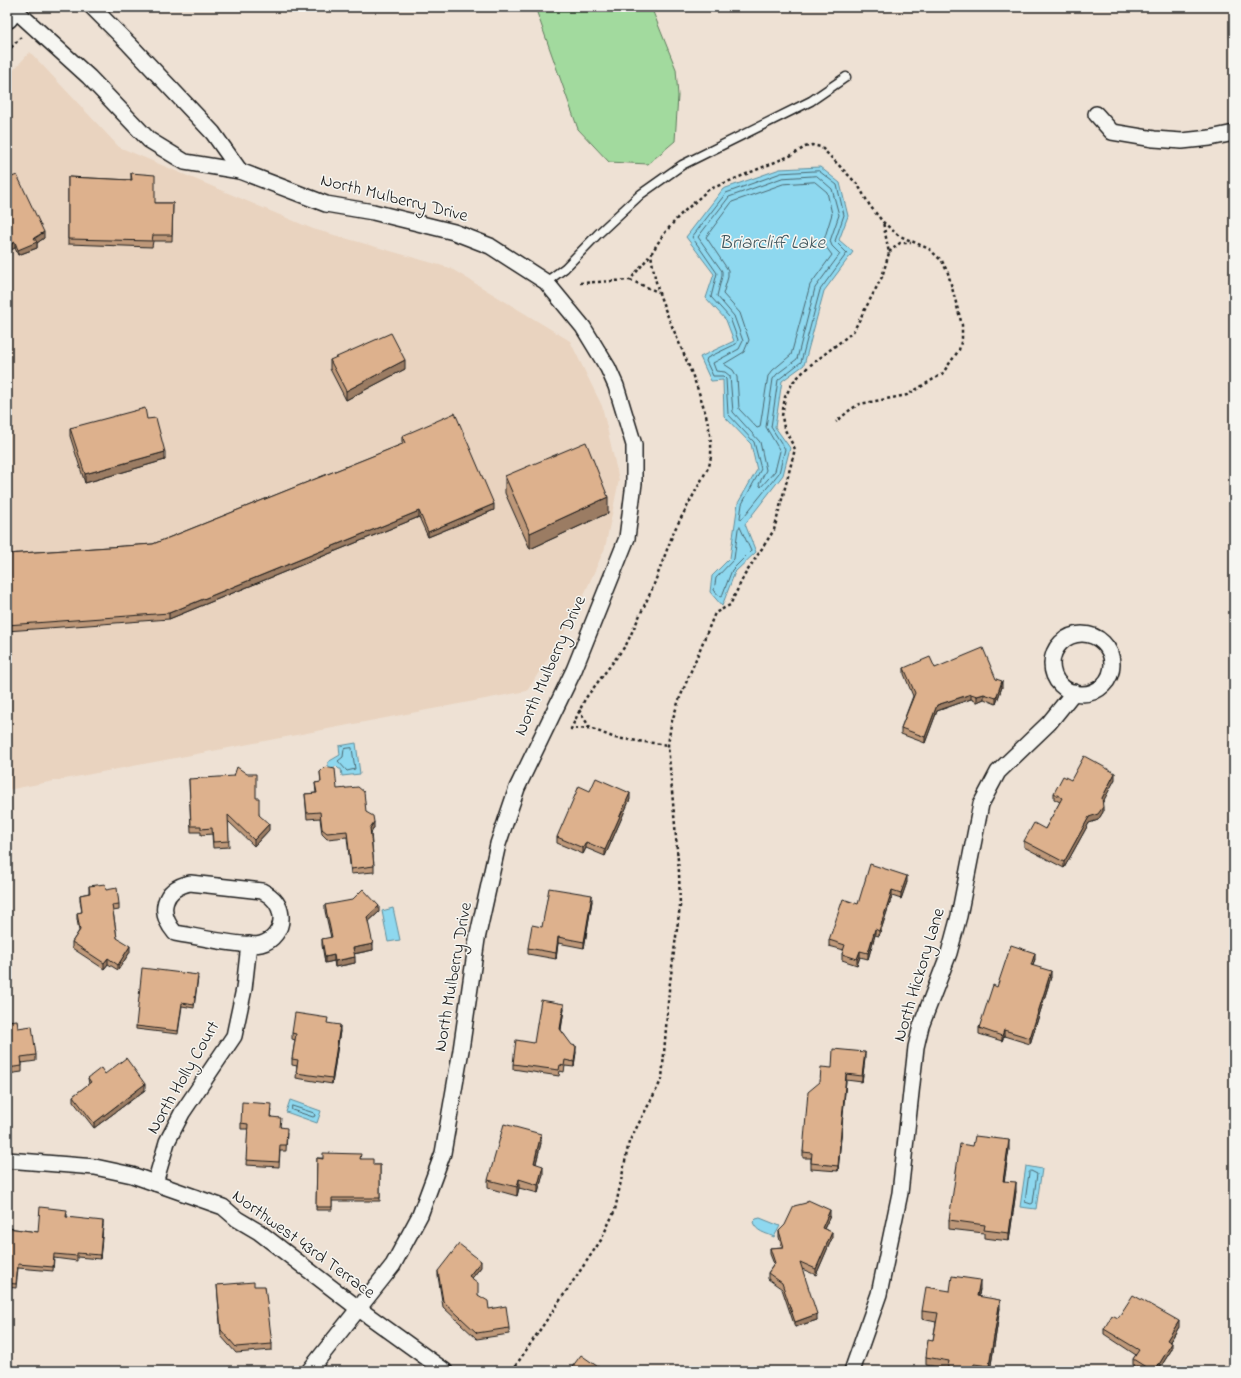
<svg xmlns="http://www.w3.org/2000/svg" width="1241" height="1378" viewBox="0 0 1241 1378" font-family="'Indie Flower',sans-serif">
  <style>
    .built { fill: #e9d3bf }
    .green { fill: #a2da9e; stroke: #5f7b5d }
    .water { fill: #8ed8ef; stroke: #608d9b }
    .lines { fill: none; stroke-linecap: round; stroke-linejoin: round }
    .shore { stroke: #4a6770; stroke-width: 1 }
    .service-casing { stroke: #1c1c1c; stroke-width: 11 }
    .minor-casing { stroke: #1c1c1c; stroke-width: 18 }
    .secondary-casing { stroke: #1c1c1c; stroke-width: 25 }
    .path { stroke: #1c1c1c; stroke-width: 2.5; stroke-dasharray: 3 3; stroke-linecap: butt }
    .service { stroke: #f6f6f2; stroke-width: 8 }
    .minor { stroke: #f6f6f2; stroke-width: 15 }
    .secondary { stroke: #f6f6f2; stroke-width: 22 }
    .wall { fill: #be9879; stroke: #1c1c1c }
    .shaded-wall { fill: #9b7c63; stroke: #1c1c1c }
    .building { fill: #ddb18d; stroke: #1c1c1c }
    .labels { text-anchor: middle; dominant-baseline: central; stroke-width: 3; stroke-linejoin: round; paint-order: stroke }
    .street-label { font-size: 18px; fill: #1c1c1c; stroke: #f6f6f2 }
    .water-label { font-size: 19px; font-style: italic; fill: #3e545b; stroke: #f6f6f2 }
  </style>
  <rect width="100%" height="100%" fill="#eee1d4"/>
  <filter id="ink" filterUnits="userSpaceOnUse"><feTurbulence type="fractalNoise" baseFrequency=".025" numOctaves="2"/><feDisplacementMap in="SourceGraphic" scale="8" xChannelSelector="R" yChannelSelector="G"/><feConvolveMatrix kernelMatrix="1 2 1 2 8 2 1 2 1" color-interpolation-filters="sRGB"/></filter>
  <g filter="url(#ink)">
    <path class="built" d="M30 52 119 147 313 229 450 268 570 341 602 406 619 480 605 548 574 617 527 691 7 790V77Z"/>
    <path class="green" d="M535 7H651L676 69 678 96 675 141 648 164 609 162 578 129Z"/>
    <g class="water">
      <path d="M820 167 840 183 848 216 839 240 853 252 824 291 804 365 782 381 775 427 790 448 783 475 745 524 756 552 735 572 722 606 710 592 712 576 730 558 738 503 757 470 751 444 724 416 723 380 711 381 700 357 734 341 726 320 706 298 714 274 686 237 723 189 780 169Z"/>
      <path d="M356 743 360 774 342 776 341 769H339L336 766 333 768 328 766V762L340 755 339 746Z"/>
      <path d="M393 908 400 940 388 942 382 911Z"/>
      <path d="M290 1100 321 1111 317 1123 286 1112Z"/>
      <path d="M1026 1166 1042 1169 1036 1209 1020 1207Z"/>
      <path d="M760 1218 780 1226 774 1237C766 1233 756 1232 753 1222L756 1219Z"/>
    </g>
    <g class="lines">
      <g class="shore">
        <path d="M819 171 837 185 844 215 835 241 847 253 820 290 801 362 778 380 771 427 785 449 779 473 741 520 740 518 742 504 761 469 754 442 728 414 726 379 723 376H713L706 361 707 358 736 344 738 340 730 318 711 297 717 273 692 237 726 193 781 173Z"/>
        <path d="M817 176 832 189 839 215 830 241 832 246 840 254 815 288 797 359 777 374 773 379 766 427 780 451 775 471 761 487 759 484 766 470 760 442 733 412 730 376 725 372 716 371 713 363 739 349 743 341 734 316 717 296 722 276V271L698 237 729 197 782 178Z"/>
        <path d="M815 182 827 192 832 214 824 240 826 247 832 255 810 285 791 355 773 370 768 376 760 427 757 428 739 409 737 377 733 370 724 364 744 352 749 340 740 313 723 294 728 277V270L706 237 732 202 783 184Z"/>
        <path d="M740 527 751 551 732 570 722 596 720 597 714 590 716 578 734 559 738 529Z"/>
        <path d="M352 748 355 769 347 771 338 761 343 757 344 749Z"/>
        <path d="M292 1106 314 1113 315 1116 313 1117 292 1110Z"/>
        <path d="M1031 1171 1037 1174 1033 1203 1031 1204 1025 1202 1029 1173Z"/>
      </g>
      <defs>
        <path id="service" d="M546 282 565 268 598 234 641 194 682 165 811 101 846 77"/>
        <g id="minor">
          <path d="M12 7 89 77 149 140 185 162 240 171 326 204 373 212 454 232 490 246 546 282 583 327 608 368 616 386 634 445V483L627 538 574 670 517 788 498 844 477 939 461 1050 443 1153 420 1215 393 1265 309 1371"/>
          <path d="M92 7 129 44 213 133 240 171"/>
          <path d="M1096 114 1112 132 1154 139 1182 141 1210 138 1234 133"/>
          <circle cx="1082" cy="664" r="30"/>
          <path d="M190 883 262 891C272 896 280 904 281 916 282 929 273 941 261 944 246 948 194 936 175 933 157 912 163 889 190 883Z"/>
          <path d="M7 1160 95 1167 132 1175 223 1207 237 1219 259 1232 359 1309 445 1371"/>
          <path d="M155 1183 167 1142 182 1113 234 1036 244 989 249 944"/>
          <path d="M852 1371 879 1294 900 1193 916 1047 921 1026 949 953 959 916 981 804 998 772 1049 723 1074 692"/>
        </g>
        <path id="secondary" d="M7 17 14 7"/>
      </defs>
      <use href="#service" class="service-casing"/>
      <use href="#minor" class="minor-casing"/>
      <use href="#secondary" class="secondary-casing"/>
      <g class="path">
        <path d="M7 52 21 37"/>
        <path d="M889 252 900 243H911"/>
        <path d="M630 280 658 292"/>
        <path d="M580 283 630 280 651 254 663 235 679 216 708 190 792 155 805 147 812 145 821 147 858 185 870 206 883 222 898 235 929 249 942 261 948 273 962 325V338L959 350 942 374 907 395 860 404 851 409 836 422"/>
        <path d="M579 710 590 728 615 738 668 745"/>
        <path d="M590 728 571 729 585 699 626 645 653 587 674 531 709 466C722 423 673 336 659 293 655 280 653 267 651 254"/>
        <path d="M512 1371 601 1240 615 1210 629 1142 662 1079 669 990 680 906 679 872 668 745 671 724 679 700 715 613 730 605 744 576 774 530 795 449 784 428 782 416 785 397 793 382 808 367 853 332 882 277 889 253 883 222"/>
      </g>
      <use href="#service" class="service"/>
      <use href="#minor" class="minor"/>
      <use href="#secondary" class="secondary"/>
    </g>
    <g class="wall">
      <path d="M131 173 155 203H173L172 241H153L152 247 68 244V177L131 180Z"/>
      <path d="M7 179 44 238 37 243V248L18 255 15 248Z"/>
      <path d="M330 360 405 369 346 400 330 369Z"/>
      <path d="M147 419 165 460 85 483 70 436V428Z"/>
      <path d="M402 436 494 510 428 537 419 517 169 619 7 631V554L153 544 403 444 402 442Z"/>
      <path d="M505 476 608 513 530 549 505 493Z"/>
      <path d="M904 668H935L996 679 1002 687 996 704 984 699 977 702 971 699 937 711 925 743 901 734V728L913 696 904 674Z"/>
      <path d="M320 772 337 789 366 812 374 828 371 833 374 866V872L351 874 347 837 327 839 322 834 320 818 307 819 305 794 316 793 315 783 321 782Z"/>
      <path d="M189 779 256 798 259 815 269 830 254 846 228 821 229 847 213 848 212 834 201 835V832H191Z"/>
      <path d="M1115 779 1102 803 1103 812 1098 820 1089 823 1064 868 1024 847V841L1045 829 1060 802 1054 799V793L1071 780Z"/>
      <path d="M630 799 605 856 586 848 583 854 557 843V837Z"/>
      <path d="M907 882 901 899 892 896 879 936 875 935 868 959 860 957 857 965 842 960V954L844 950 829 946V940L858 904Z"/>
      <path d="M89 886 106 890 119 904V910L113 911 117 938 130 952 118 970 108 964 104 969 72 948V942L79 931 77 919V913L82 912 80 901V895L89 893Z"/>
      <path d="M592 901 584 948 558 943 556 959 528 954V948L542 927Z"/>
      <path d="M325 905 379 912 368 922 373 950 354 954 355 963 335 967 334 961 325 963 322 945V939L331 938 325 911Z"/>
      <path d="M1035 959 1033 966 1051 977 1030 1044 1004 1036 1002 1041 979 1034V1028L997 987Z"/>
      <path d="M198 978 194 1008 182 1006 178 1034 136 1029V1026Z"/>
      <path d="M564 1009 561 1030 576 1052 574 1067 565 1066 564 1072 560 1071 559 1076 513 1069V1064L534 1043Z"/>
      <path d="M7 1021 18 1028 36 1055V1061L22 1063V1072L7 1074Z"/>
      <path d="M328 1024 340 1031 332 1084 296 1078 297 1066 292 1065V1059L295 1040 292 1039V1033Z"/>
      <path d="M865 1058 862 1082 846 1080 838 1171 811 1169V1158H803V1152L820 1082 832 1068Z"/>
      <path d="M105 1074 145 1090 94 1128 73 1101V1096L89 1084 88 1078Z"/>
      <path d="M272 1110 271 1117 287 1133 286 1151H280L279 1167 246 1165 248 1129H241V1123Z"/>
      <path d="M541 1143 536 1163 543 1174 538 1193 519 1188 517 1196 488 1188V1180Z"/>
      <path d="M973 1146 1009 1149 1004 1181 1016 1191 1009 1241 984 1238V1233L949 1229V1220Z"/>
      <path d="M317 1158 361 1159 373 1165H380V1201H332V1210H316Z"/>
      <path d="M67 1214V1217L103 1225 100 1259 77 1257V1261L54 1258 53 1271 18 1268 16 1288 7 1287V1228L38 1232Z"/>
      <path d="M830 1216 824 1229 832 1238 816 1275 802 1269 817 1320 795 1327 782 1289 768 1279V1273L774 1264 770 1254V1248L782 1247 779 1237V1231Z"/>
      <path d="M481 1267 472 1278 478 1295 489 1309 509 1328V1334L477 1339 443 1307 438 1276V1271Z"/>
      <path d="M217 1285 254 1286 272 1344V1350L236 1353 221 1336Z"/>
      <path d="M980 1289 979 1296 1000 1308 990 1371H947L948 1369 926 1365V1357L933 1340 936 1322 922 1319V1311L950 1291Z"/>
      <path d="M1118 1318 1179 1327 1170 1342 1172 1349 1158 1371H1142L1133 1365V1359L1136 1355 1104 1334V1329Z"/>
    </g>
    <g class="shaded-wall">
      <path d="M44 232V238L37 243V248L18 255V250Z"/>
      <path d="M15 242V248L7 252V246Z"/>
      <path d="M405 360V369L346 400V391Z"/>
      <path d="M165 452V460L85 483V474Z"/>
      <path d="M608 497V513L530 549V533Z"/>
      <path d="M494 504V510L428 537V532Z"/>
      <path d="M419 511V517L169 619V613Z"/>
      <path d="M1002 681V687L996 704V698Z"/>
      <path d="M971 694V699L937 711 925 743V737L937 705Z"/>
      <path d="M984 694V699L977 702V696Z"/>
      <path d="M1115 773V779L1102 804V798Z"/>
      <path d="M630 793V799L605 856V850Z"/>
      <path d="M1103 807V812L1098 820 1089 823 1064 868V862L1089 817Z"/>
      <path d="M374 822V828L370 834V828Z"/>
      <path d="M269 824V830L254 846V840Z"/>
      <path d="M586 842V848L583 854V848Z"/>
      <path d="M907 876V882L901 899V893Z"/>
      <path d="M892 890V896L879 936V931Z"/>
      <path d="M592 895V901L584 948V942Z"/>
      <path d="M379 906V912L367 923V917Z"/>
      <path d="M875 929V935L868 959V953Z"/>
      <path d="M558 937V943L556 959V953Z"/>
      <path d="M373 944V950L353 954V948Z"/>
      <path d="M130 946V952L118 970V965Z"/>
      <path d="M860 951V957L857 965V959Z"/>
      <path d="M1035 953V959L1031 971V965Z"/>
      <path d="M334 955V961L325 963V957Z"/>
      <path d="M355 957V963L335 967V961Z"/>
      <path d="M108 958V964L104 969V963Z"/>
      <path d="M1051 971V977L1030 1044V1038Z"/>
      <path d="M564 1004V1009L560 1035V1029Z"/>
      <path d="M340 1025V1031L332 1084V1078Z"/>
      <path d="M1004 1030V1036L1002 1041V1036Z"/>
      <path d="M576 1046V1052L574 1067V1062Z"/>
      <path d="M865 1052V1058L862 1082V1076Z"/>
      <path d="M846 1074V1080L838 1171V1166Z"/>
      <path d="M145 1084V1090L94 1128V1123Z"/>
      <path d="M541 1134V1143L534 1171V1163Z"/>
      <path d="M1009 1140V1149L1003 1189V1181Z"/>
      <path d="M543 1166V1174L538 1193V1185Z"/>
      <path d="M519 1179V1188L517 1196V1187Z"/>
      <path d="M1016 1182V1191L1009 1241V1233Z"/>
      <path d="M830 1210V1216L822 1233V1228Z"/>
      <path d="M103 1221V1225L100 1259V1255Z"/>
      <path d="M832 1232V1238L816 1275V1269Z"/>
      <path d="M481 1261V1267L469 1282V1276Z"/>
      <path d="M980 1280V1289L977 1305V1296Z"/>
      <path d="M1000 1300V1308L990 1371H989V1366Z"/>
      <path d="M817 1314V1320L795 1327V1322Z"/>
      <path d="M1179 1321V1327L1167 1346V1340Z"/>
      <path d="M1172 1343V1349L1158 1371H1155Z"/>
    </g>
    <g class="building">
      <path d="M131 173 155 175V203H173L172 235H153L152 241 68 239V177L132 180Z"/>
      <path d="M17 175 44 232 34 238 37 242 18 250 15 242 7 246V179Z"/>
      <path d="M391 333 405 360 346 391 330 360Z"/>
      <path d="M145 408 147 419 156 418 165 452 85 474 70 428Z"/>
      <path d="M455 413 494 504 428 532 419 511 169 613 7 625V554L153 544 405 443 402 436Z"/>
      <path d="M586 442 608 497 530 533 505 476Z"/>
      <path d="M983 648 996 679 1002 681 996 698 984 694 977 696 971 694 937 705 925 737 901 728 915 693 904 668 930 657 935 668Z"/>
      <path d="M1084 756 1115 773 1102 798 1103 807 1098 814 1089 817 1064 862 1024 841 1034 823 1045 829 1062 798 1054 793 1063 776 1071 780Z"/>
      <path d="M237 767 247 774H256V798H259V815L269 824 254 840 228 815 229 841 213 842 212 828 201 829V826H191L189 779 234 776Z"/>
      <path d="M325 767 335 769 337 789 358 787 364 792 366 812 373 816 374 822 370 828 374 866 351 869 347 831 327 833 322 829 320 812 307 813 305 794 317 793 315 783 321 782 320 772Z"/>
      <path d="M596 778 630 793 605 850 586 842 583 848 557 837 579 786 590 791Z"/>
      <path d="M870 864 907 876 901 893 892 890 879 931 875 929 868 953 860 951 857 959 842 954 845 945 829 940 843 899 858 904Z"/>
      <path d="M105 884 106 890 117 888 119 904 112 905 117 938 130 946 118 965 108 958 104 963 72 942 80 930 77 913 82 912 80 895 90 893 89 886Z"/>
      <path d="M549 888 592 895 584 942 558 937 556 953 528 948 532 925 542 927Z"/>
      <path d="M363 889 379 906 367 917 373 944 353 948 355 957 335 961 334 955 325 957 322 939 332 937 325 905 352 900Z"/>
      <path d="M1011 945 1035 953 1031 965 1051 971 1030 1038 1004 1030 1002 1036 979 1028 993 985 997 987Z"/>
      <path d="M142 968 198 975 194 1005 182 1003 178 1031 136 1026Z"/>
      <path d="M541 1000 564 1004 560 1029 572 1045 576 1046 574 1062 565 1060 564 1066 560 1065 559 1070 513 1064 516 1040 534 1043Z"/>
      <path d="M295 1013 328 1018 327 1023 340 1025 332 1078 296 1073 298 1060 292 1059 296 1034 292 1033Z"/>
      <path d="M17 1020 18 1028 32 1026 36 1055 21 1057 22 1066 7 1068V1021Z"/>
      <path d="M833 1049 865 1052 862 1076 846 1074 838 1166 811 1163 812 1153 803 1152 808 1092 820 1082 821 1067 832 1068Z"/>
      <path d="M126 1058 145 1084 94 1123 73 1096 91 1082 88 1078 101 1068 105 1074Z"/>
      <path d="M242 1102 272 1104 271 1117 281 1118 280 1127 287 1128 286 1145H280L279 1162 246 1160 248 1124 241 1123Z"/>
      <path d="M504 1124 541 1134 534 1163 543 1166 538 1185 519 1179 517 1187 488 1180Z"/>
      <path d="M975 1136 1009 1140 1003 1181 1016 1182 1009 1233 984 1230 985 1225 949 1220 960 1144 973 1146Z"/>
      <path d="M323 1153 361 1154 360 1159H373V1165H380V1198H332V1207H316L317 1158 323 1159Z"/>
      <path d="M808 1200 830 1210 822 1228 832 1232 816 1269 800 1262 817 1314 795 1322 782 1283 768 1273 775 1263 770 1248 784 1247 779 1231 785 1225 794 1206 806 1203Z"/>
      <path d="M40 1207 67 1210 66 1217 103 1221 100 1255 77 1253V1256L54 1254 53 1267 18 1264 16 1284 7 1283V1228L38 1232Z"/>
      <path d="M459 1244 481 1261 469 1276 478 1283V1295L488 1301 489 1309 506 1306 509 1328 477 1333 443 1301 438 1271Z"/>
      <path d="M952 1276 980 1280 977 1296 1000 1300 989 1366 974 1364 973 1371H947L949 1361 926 1357 928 1339 933 1340 938 1313 922 1311 926 1287 950 1291Z"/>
      <path d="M254 1282V1286H265L272 1344 236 1347 221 1330 217 1285Z"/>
      <path d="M1133 1295 1179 1321 1167 1340 1172 1343 1155 1371H1152L1133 1359 1139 1350 1104 1329 1112 1315 1118 1318Z"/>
      <path d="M581 1355 604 1371H569Z"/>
      <path d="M747 1369 754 1371H745Z"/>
    </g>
  </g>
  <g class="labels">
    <g class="street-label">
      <text transform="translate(394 199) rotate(14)">North Mulberry Drive</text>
      <text transform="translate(551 666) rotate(-66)">North Mulberry Drive</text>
      <text transform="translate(920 975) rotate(-73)">North Hickory Lane</text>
      <text transform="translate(454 977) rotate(-80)">North Mulberry Drive</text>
      <text transform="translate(184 1078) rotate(-60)">North Holly Court</text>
      <text transform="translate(303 1245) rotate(36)">Northwest 43rd Terrace</text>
    </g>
    <g class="water-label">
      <text x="772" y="243">Briarcliff Lake</text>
    </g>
  </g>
  <rect width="1241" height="1378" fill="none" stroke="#f6f6f2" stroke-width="24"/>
  <rect x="12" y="12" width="1217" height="1354" fill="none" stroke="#1c1c1c" stroke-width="1.5" filter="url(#ink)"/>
</svg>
